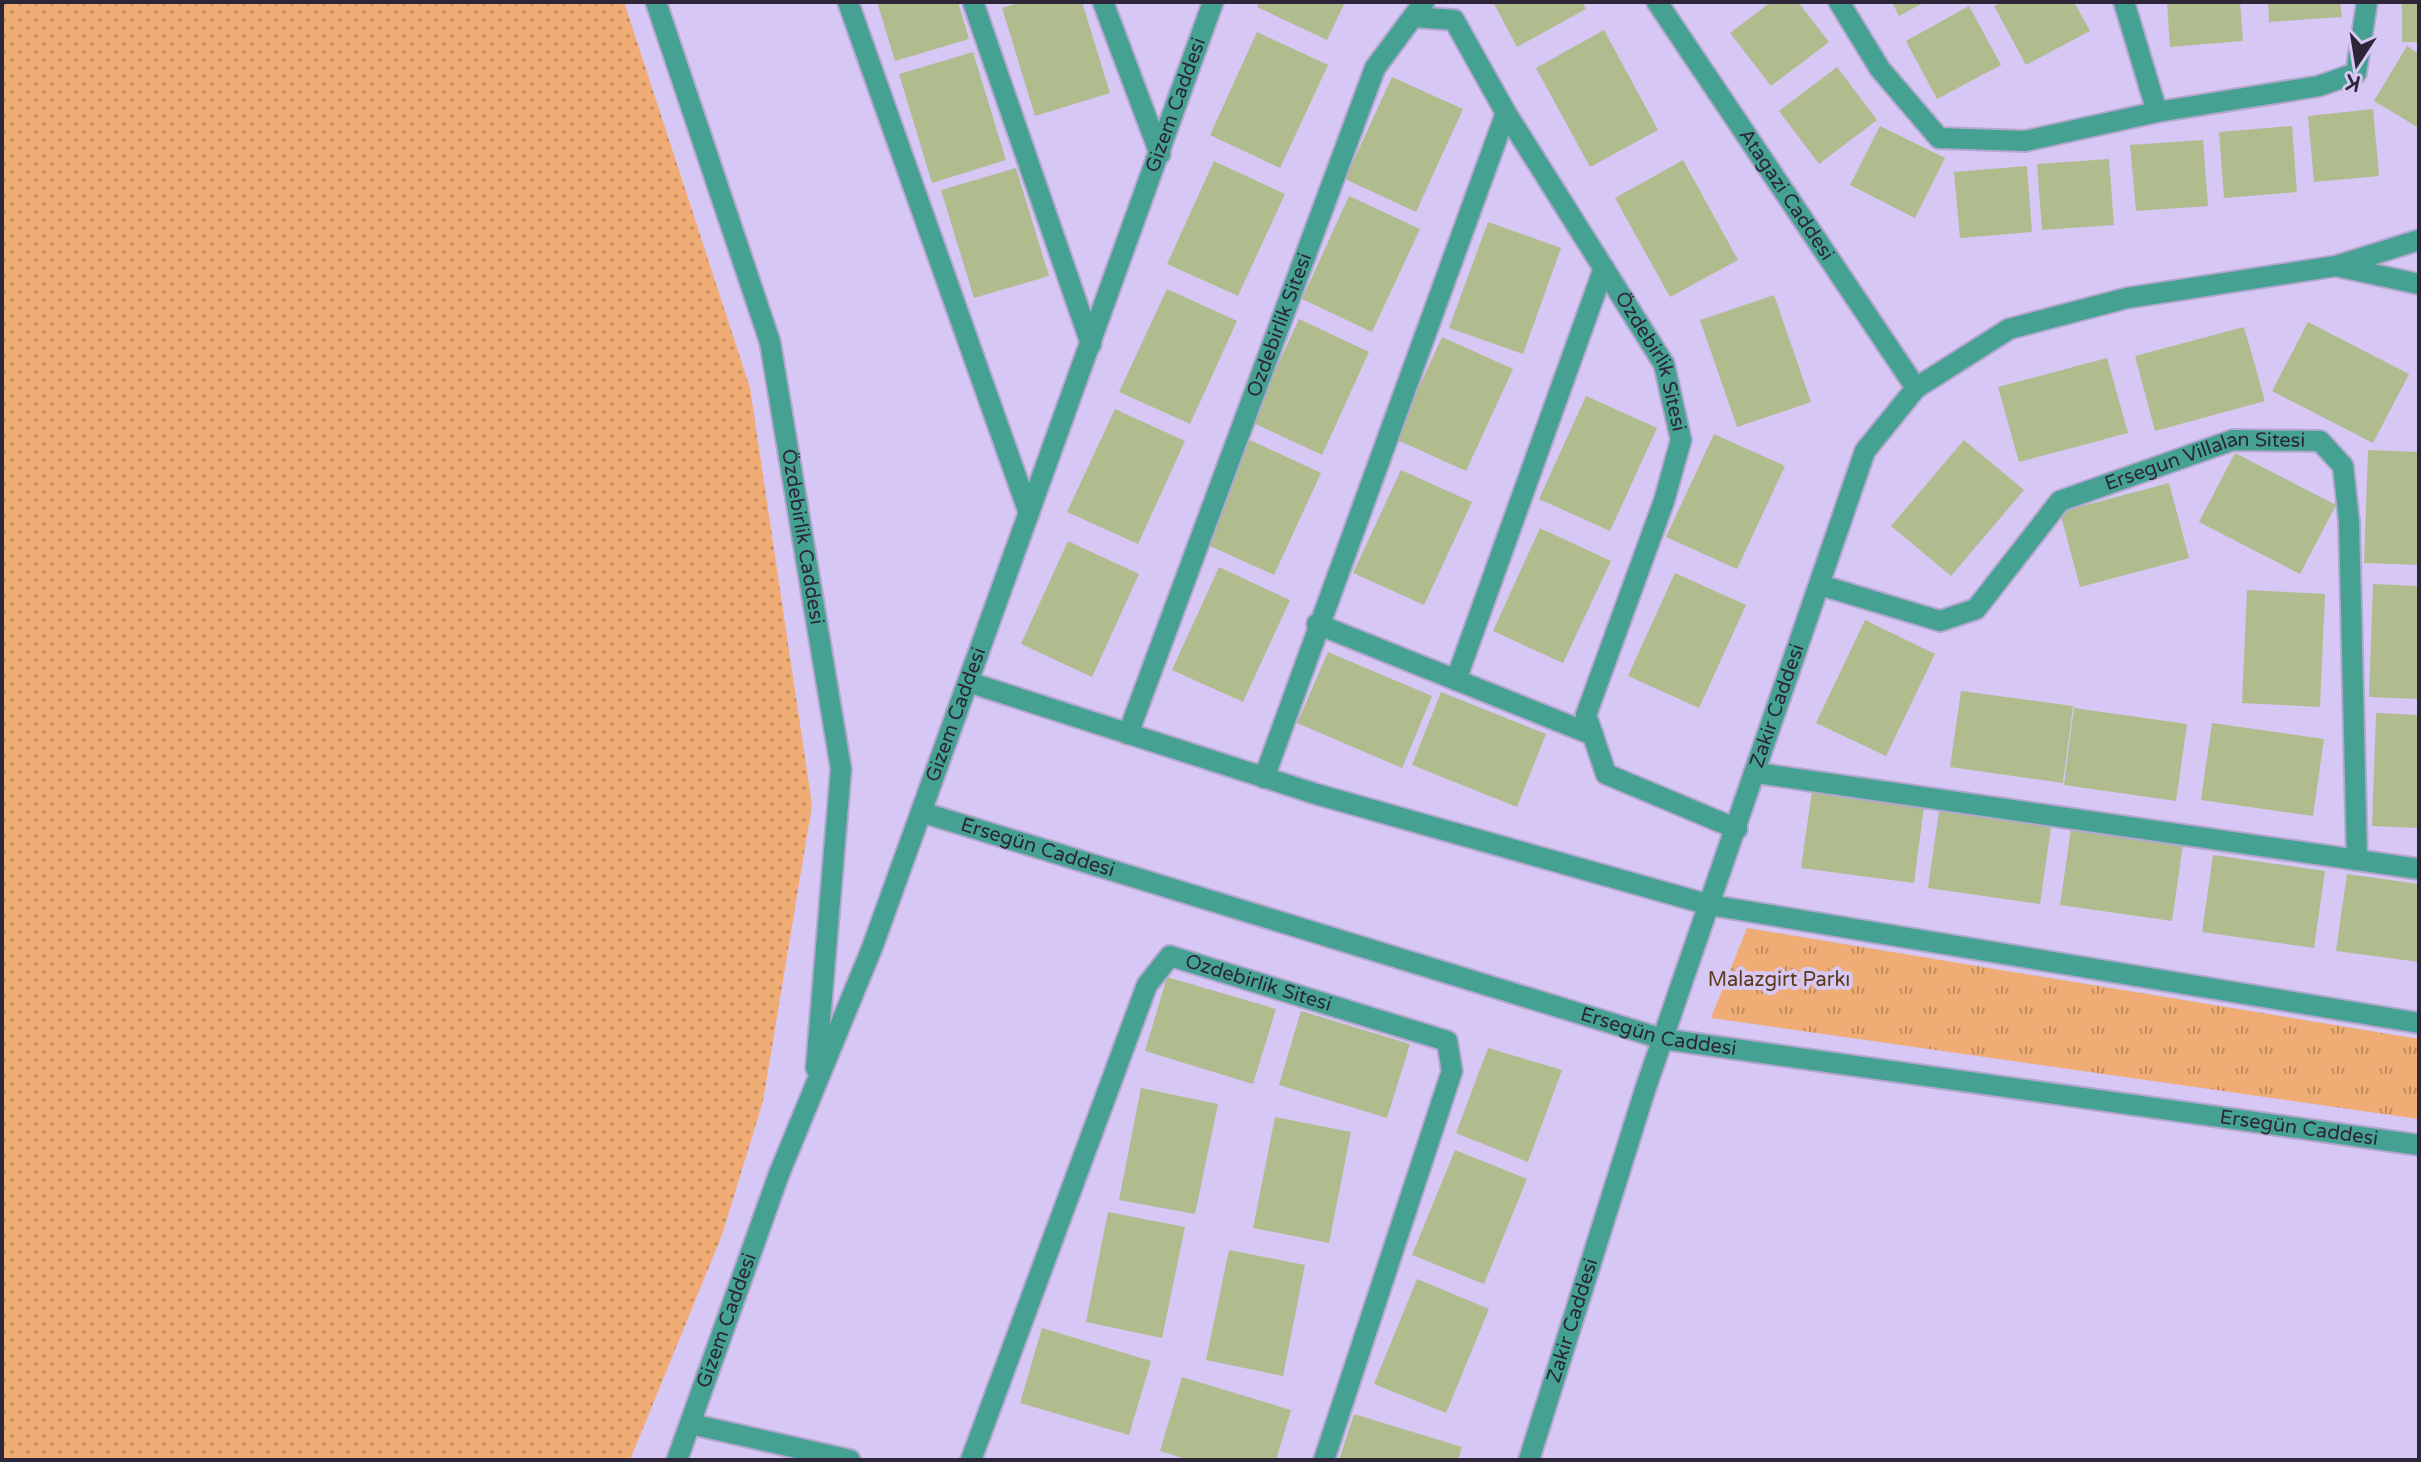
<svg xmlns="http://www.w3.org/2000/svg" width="2421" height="1462" viewBox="0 0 2421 1462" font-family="'Varela Round',sans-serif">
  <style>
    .grass { fill: url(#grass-dots) }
    .park { fill: url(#park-tufts) }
    .building { fill: #b0bc8e }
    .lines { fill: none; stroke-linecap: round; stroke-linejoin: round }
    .minor-casing { stroke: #b4a7cf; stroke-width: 24 }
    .minor { stroke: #45a292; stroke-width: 20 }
    .labels { text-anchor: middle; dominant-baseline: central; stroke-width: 8; stroke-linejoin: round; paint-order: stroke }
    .street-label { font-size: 20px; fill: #2c2638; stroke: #d6c7f5 }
    .park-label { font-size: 20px; fill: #5e3919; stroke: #d6c7f5 }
  </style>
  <defs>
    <pattern id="grass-dots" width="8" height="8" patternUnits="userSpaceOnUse" patternTransform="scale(2)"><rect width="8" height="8" fill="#efac74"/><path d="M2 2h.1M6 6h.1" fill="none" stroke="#c28c60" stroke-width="1.8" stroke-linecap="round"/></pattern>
    <pattern id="park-tufts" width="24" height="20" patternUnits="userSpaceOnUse" patternTransform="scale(2)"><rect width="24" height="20" fill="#efac74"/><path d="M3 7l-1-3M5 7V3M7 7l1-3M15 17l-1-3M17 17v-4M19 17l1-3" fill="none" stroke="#c28c60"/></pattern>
  </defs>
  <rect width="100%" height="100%" fill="#d6c7f5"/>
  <path class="grass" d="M2 2H624L750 388 812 805 763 1101 722 1235 630 1460H2Z"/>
  <path class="park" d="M1747 928 2419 1039V1119L1711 1018Z"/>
  <g class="building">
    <path d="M877 2H958L969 39 895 61Z"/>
    <path d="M1021 2H1082L1110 93 1035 116 1002 8Z"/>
    <path d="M1259 2H1345L1327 40 1257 7Z"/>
    <path d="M1493 2H1582L1586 9 1517 47Z"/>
    <path d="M1771 2H1798L1829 42 1771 86 1730 33Z"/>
    <path d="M1892 2H1925L1899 16Z"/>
    <path d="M2003 2H2074L2090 31 2026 65 1994 6Z"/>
    <path d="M2167 2H2240L2243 41 2170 47Z"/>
    <path d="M2268 2H2340L2342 17 2269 22Z"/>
    <rect x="2402" y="2" width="17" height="40"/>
    <path d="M1969 6 2001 65 1937 99 1906 41Z"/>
    <path d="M1604 30 1658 130 1590 167 1536 68Z"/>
    <path d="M1257 32 1328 65 1280 168 1210 135Z"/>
    <path d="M2407 46 2419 54V128L2374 101Z"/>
    <path d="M973 52 1006 160 932 183 899 74Z"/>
    <path d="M1837 67 1877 120 1819 164 1779 111Z"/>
    <path d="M1392 77 1463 109 1416 212 1345 179Z"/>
    <path d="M2373 109 2379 176 2314 182 2308 116Z"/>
    <path d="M1880 126 1945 158 1915 218 1850 185Z"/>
    <path d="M2292 126 2297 192 2224 198 2219 132Z"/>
    <path d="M2203 140 2208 206 2136 211 2130 145Z"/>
    <path d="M2109 159 2114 225 2042 230 2037 164Z"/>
    <path d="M1683 160 1738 260 1670 297 1615 198Z"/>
    <path d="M1214 161 1285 194 1238 296 1167 264Z"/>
    <path d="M2027 166 2032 232 1960 238 1954 172Z"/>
    <path d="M1016 168 1049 276 974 298 941 190Z"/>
    <path d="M1349 196 1420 229 1372 332 1302 299Z"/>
    <path d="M1488 222 1561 248 1523 354 1449 328Z"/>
    <path d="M1167 289 1237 321 1190 424 1119 392Z"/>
    <path d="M1774 295 1811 402 1737 427 1700 320Z"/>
    <path d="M1299 319 1369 352 1322 455 1251 422Z"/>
    <path d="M2308 322 2409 374 2373 443 2272 391Z"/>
    <path d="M2244 327 2265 401 2155 431 2135 356Z"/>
    <path d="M1442 337 1513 369 1466 471 1395 439Z"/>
    <path d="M2107 358 2128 433 2019 462 1998 387Z"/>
    <path d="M1586 396 1657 428 1610 531 1539 499Z"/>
    <path d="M1115 409 1185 441 1138 544 1067 512Z"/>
    <path d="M1714 434 1785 466 1737 569 1666 537Z"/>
    <path d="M1250 440 1321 473 1274 575 1203 543Z"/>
    <path d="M1964 440 2024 490 1951 576 1891 526Z"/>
    <path d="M2368 450 2419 452V565L2364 563Z"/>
    <path d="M2235 453 2336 505 2300 574 2199 522Z"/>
    <path d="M1401 470 1472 502 1424 605 1353 573Z"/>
    <path d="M2169 483 2189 558 2080 587 2060 512Z"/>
    <path d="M1540 528 1611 561 1563 663 1493 631Z"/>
    <path d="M1068 541 1139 574 1092 677 1021 644Z"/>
    <path d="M1219 567 1290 600 1243 702 1172 670Z"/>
    <path d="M1675 573 1746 605 1699 708 1628 676Z"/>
    <path d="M2373 584 2419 586V699L2369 697Z"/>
    <path d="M2247 590 2325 594 2320 707 2242 703Z"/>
    <path d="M1865 620 1935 654 1886 756 1816 723Z"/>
    <path d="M1328 652 1432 696 1402 768 1297 723Z"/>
    <path d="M1961 691 2073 706 2063 783 1950 767Z"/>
    <path d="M1441 692 1546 734 1517 807 1412 765Z"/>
    <path d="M2074 708 2187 724 2176 801 2064 785Z"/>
    <path d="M2376 713 2419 715V828L2372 826Z"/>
    <path d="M2212 723 2324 739 2313 816 2201 800Z"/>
    <path d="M1812 791 1924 807 1914 883 1801 868Z"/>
    <path d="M1939 811 2051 827 2040 904 1928 888Z"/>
    <path d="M2071 829 2183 844 2172 921 2060 905Z"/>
    <path d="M2213 855 2325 871 2314 948 2202 932Z"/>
    <path d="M2347 874 2419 884V962L2336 951Z"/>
    <path d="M1167 977 1276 1009 1253 1084 1145 1051Z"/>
    <path d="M1301 1011 1410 1044 1387 1118 1279 1085Z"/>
    <path d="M1488 1048 1562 1070 1528 1162 1456 1133Z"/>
    <path d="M1141 1088 1218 1104 1195 1214 1119 1200Z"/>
    <path d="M1275 1117 1351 1132 1329 1243 1253 1228Z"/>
    <path d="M1455 1150 1527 1179 1484 1284 1412 1255Z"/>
    <path d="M1108 1212 1185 1227 1162 1338 1086 1322Z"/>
    <path d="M1229 1250 1305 1265 1283 1376 1206 1360Z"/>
    <path d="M1417 1279 1489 1309 1446 1413 1374 1384Z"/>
    <path d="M1042 1328 1151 1361 1129 1435 1020 1403Z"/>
    <path d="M1182 1377 1291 1410 1276 1460H1189L1160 1451Z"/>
    <path d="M1354 1414 1462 1447 1458 1460H1339Z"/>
  </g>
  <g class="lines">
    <defs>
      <g id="minor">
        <path id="s1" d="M656 2 770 342 841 769 816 1068"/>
        <path d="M848 2 1029 513"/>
        <path d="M973 2 1091 344"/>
        <path d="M1103 2 1160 154"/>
        <path id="s2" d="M1657 2 1916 388"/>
        <path d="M1839 2 1880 69 1939 138 2025 141 2157 112 2319 86 2356 73 2367 2"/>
        <path d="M2124 2 2157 112"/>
        <path id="s3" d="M1414 17 1454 20 1506 113 1664 364 1681 440 1664 501 1586 715 1606 774 1737 829"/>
        <path d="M2340 267 2419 284"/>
        <path id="s4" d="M1820 585 1940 621 1976 609 2060 501 2233 440 2320 441 2343 466 2349 521 2357 860"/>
        <path d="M1317 624 1593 735"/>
        <path d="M1456 680 1604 268"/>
        <path d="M968 682 1316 794 1710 905 2419 1023"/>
        <path id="s5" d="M1128 734 1375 68 1424 2"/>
        <path d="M1757 773 2419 869"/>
        <path d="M1264 778 1506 113"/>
        <path id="s6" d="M921 812 1663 1039 2419 1145"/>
        <path d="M691 1424 850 1460"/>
        <path id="s7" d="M677 1460 779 1174 872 948 1213 2"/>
        <path id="s8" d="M971 1460 1147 985 1170 956 1447 1041 1452 1071 1324 1460"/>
        <path id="s9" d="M1529 1460 1645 1090 1865 451 1916 388 2009 329 2127 298 2336 266 2419 240"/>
      </g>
    </defs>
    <use href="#minor" class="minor-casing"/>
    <use href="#minor" class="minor"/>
  </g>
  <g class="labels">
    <g class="street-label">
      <text stroke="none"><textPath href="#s7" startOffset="1444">Gizem Caddesi</textPath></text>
      <text stroke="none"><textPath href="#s2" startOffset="232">Atagazi Caddesi</textPath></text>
      <text stroke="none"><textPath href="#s5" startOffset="436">Ozdebirlik Sitesi</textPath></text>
      <text stroke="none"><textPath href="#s3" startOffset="436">Özdebirlik Sitesi</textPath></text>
      <text stroke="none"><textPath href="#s4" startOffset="452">Ersegun Villalan Sitesi</textPath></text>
      <text stroke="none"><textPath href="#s1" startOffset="556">Özdebirlik Caddesi</textPath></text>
      <text stroke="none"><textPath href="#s9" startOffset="794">Zakir Caddesi</textPath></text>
      <text stroke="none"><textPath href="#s7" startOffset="796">Gizem Caddesi</textPath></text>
      <text stroke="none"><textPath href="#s6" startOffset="122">Ersegün Caddesi</textPath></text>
      <text stroke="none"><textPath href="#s8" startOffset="636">Ozdebirlik Sitesi</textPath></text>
      <text stroke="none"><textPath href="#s6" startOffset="770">Ersegün Caddesi</textPath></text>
      <text stroke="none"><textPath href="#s6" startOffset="1418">Ersegün Caddesi</textPath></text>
      <text stroke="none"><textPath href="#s7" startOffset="148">Gizem Caddesi</textPath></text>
      <text stroke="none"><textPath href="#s9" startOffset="146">Zakir Caddesi</textPath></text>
    </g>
    <g class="park-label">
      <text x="1779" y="980">Malazgirt Parkı</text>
    </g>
  </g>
  <rect width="2421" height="1462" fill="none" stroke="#2c2638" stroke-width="8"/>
  <g transform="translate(2357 64) rotate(192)" stroke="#d6c7f5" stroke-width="6" paint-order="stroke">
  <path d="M0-6L14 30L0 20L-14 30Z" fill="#2c2638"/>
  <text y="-12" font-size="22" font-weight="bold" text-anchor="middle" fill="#2c2638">K</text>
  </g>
</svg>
